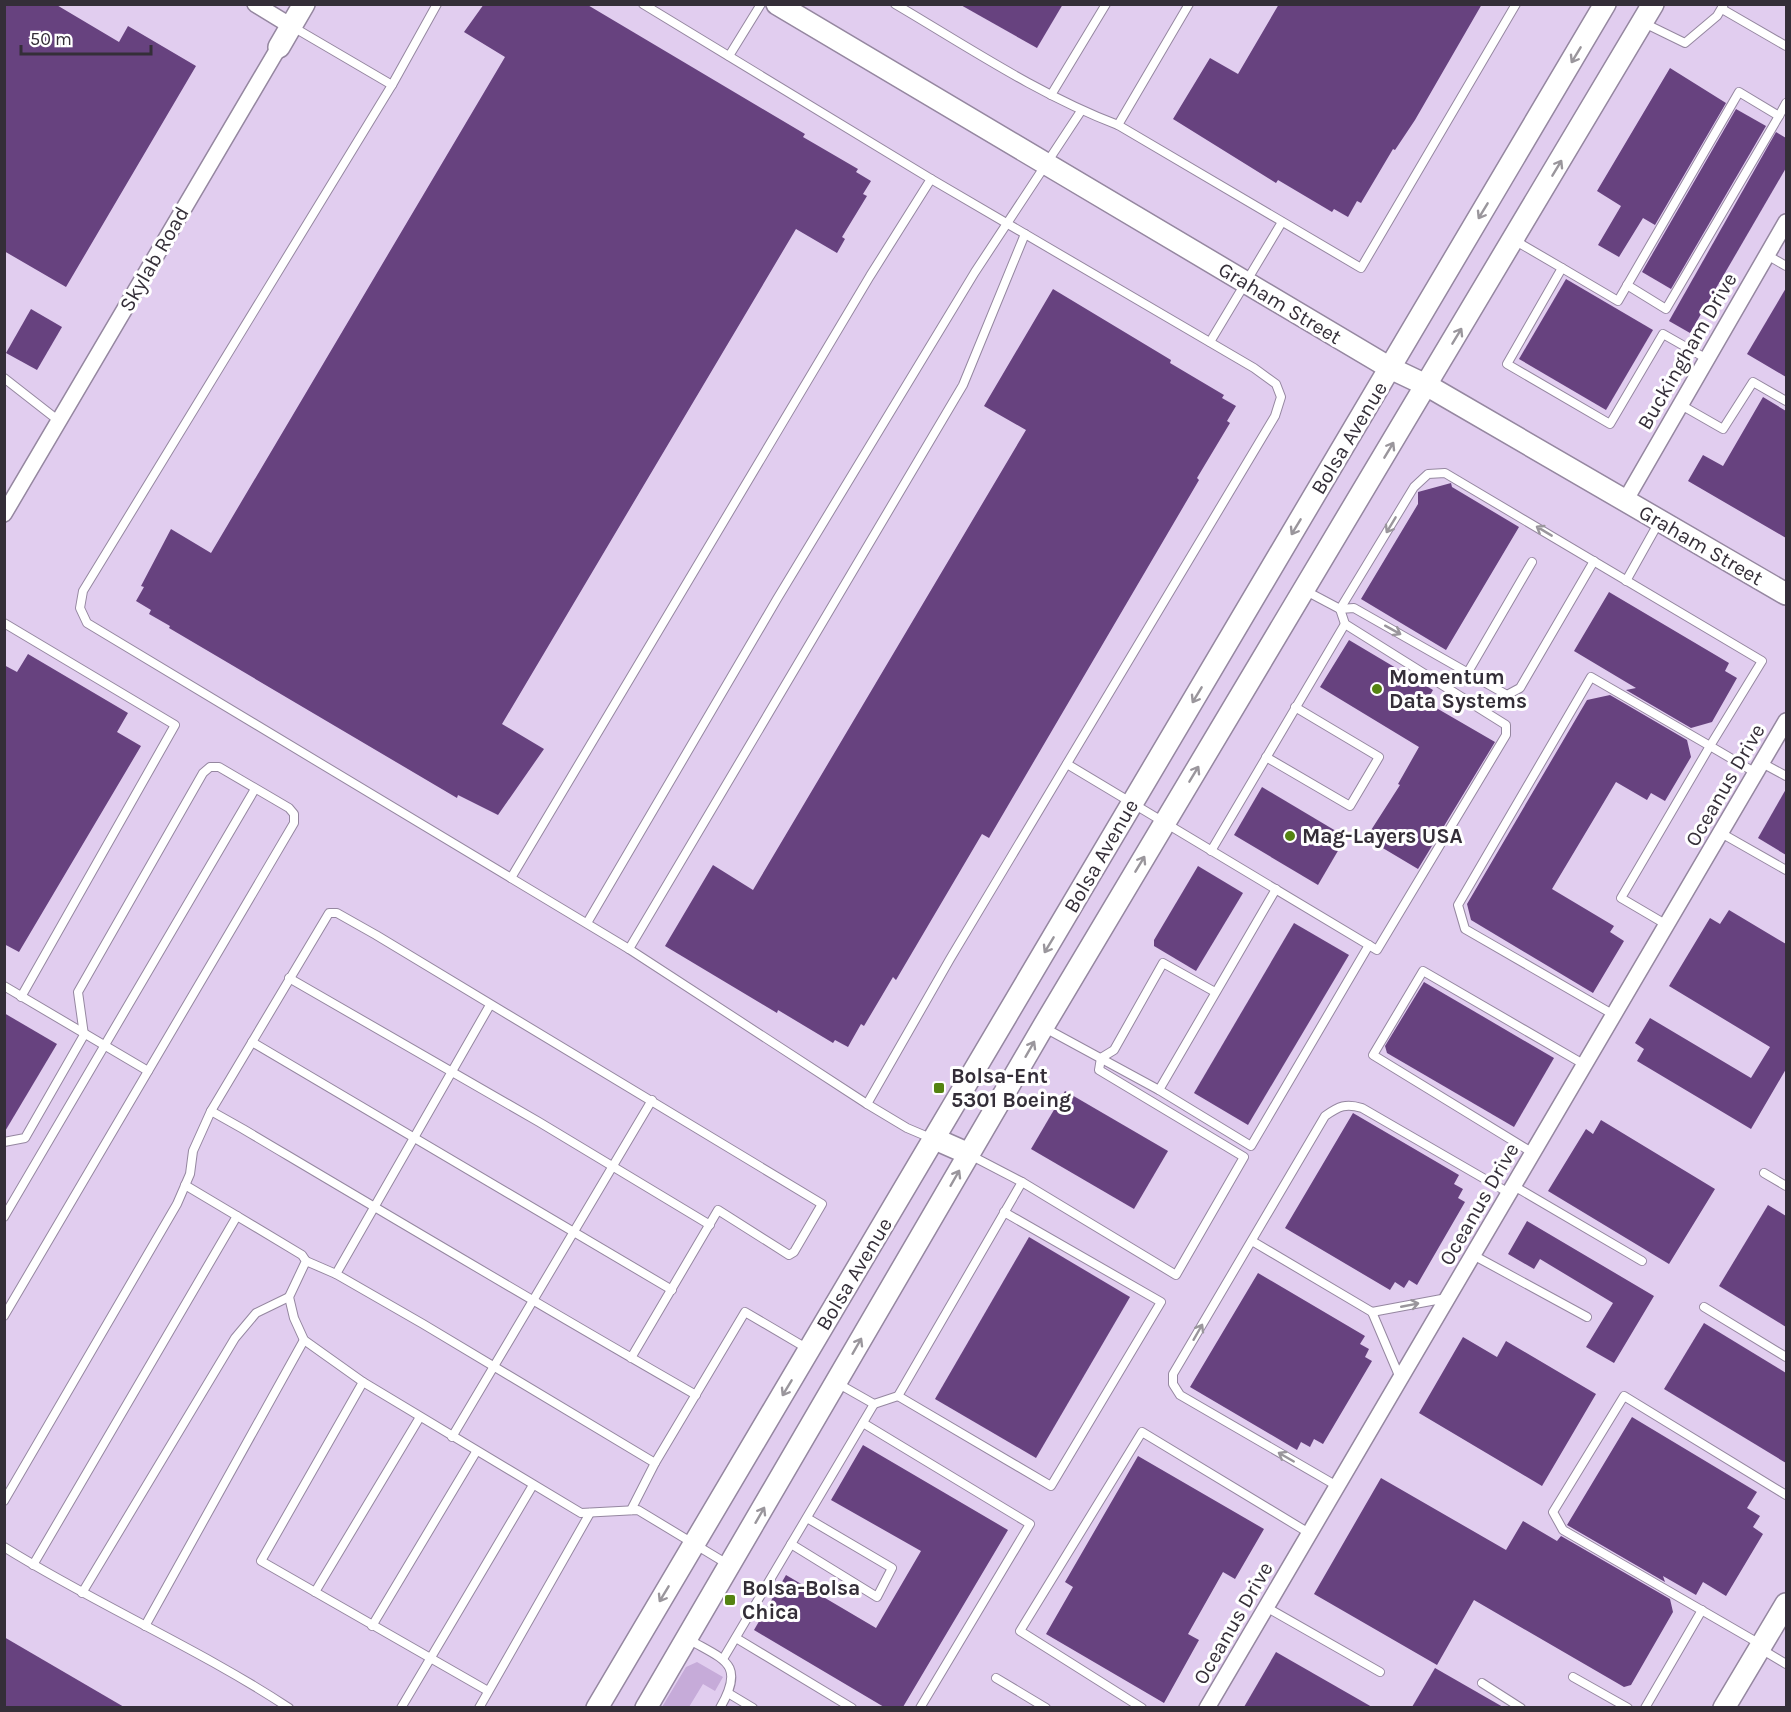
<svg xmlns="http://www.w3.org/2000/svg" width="1791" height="1712" viewBox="0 0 1791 1712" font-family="Karla,sans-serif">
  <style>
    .built { fill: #e1cdef }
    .green { fill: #c6abd9 }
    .building { fill: #67427f }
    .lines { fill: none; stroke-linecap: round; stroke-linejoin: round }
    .lane-casing { stroke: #9587a0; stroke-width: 10 }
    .street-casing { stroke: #9587a0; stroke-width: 18 }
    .secondary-casing { stroke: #9587a0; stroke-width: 24 }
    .lane { stroke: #fff; stroke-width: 8 }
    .street { stroke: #fff; stroke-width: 15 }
    .secondary { stroke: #fff; stroke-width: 21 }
    .oneway { stroke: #9a969c }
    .poi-dot { fill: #548312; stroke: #fff; stroke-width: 2 }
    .labels { text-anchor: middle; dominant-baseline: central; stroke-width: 6; stroke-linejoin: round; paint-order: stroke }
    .street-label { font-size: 21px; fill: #342e38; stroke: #fff }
    .poi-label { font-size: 21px; font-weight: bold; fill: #342e38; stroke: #fff; text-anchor: start }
  </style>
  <rect width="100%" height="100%" fill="#e8d8f3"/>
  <rect class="built" x="5" y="5" width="1781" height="1702"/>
  <path class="green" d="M697 1662 723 1677 715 1691 703 1684 689 1707H662L686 1667Z"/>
  <g class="building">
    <path d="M4 4H55L119 42 128 26 196 66 66 287 4 251Z"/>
    <path d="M484 4H586L805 134 803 137 858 169 856 172 871 181 863 194 867 196 842 237 845 239 837 253 796 229 502 724 544 749 498 815 458 795 457 798 169 628 170 626 149 614 151 610 136 601 144 587 141 586 171 529 211 553 505 57 464 32Z"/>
    <path d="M959 4H1063L1037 48Z"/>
    <path d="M1279 4H1482L1415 120 1395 150 1393 149 1361 203 1357 201 1348 217 1334 209 1332 212 1278 180 1276 183 1173 119 1210 58 1238 74Z"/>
    <path d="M1670 68 1726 103 1655 225 1643 218 1619 257 1598 245 1621 206 1597 191Z"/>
    <path d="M1736 109 1766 126 1671 289 1642 272Z"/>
    <path d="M1776 132 1786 138V168L1690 333 1669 321Z"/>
    <path d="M1566 279 1653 330 1606 410 1519 359Z"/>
    <path d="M1786 288V377L1747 354Z"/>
    <path d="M1053 289 1171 360 1170 363 1224 395 1222 398 1236 406 1227 421 1230 423 1197 478 1199 480 989 838 982 834 896 980 893 977 864 1026 861 1024 848 1047 835 1040 833 1043 778 1010 777 1013 665 946 713 865 753 890 1026 430 984 406Z"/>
    <path d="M31 309 62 327 37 370 6 353Z"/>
    <path d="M1763 397 1786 411V538L1688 481 1703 455 1723 466Z"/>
    <path d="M1451 483 1452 487 1519 527 1446 650 1361 599 1418 504V492Z"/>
    <path d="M1609 592 1729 663 1725 671 1737 678 1712 722 1691 728 1626 690 1636 688 1574 651Z"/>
    <path d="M1349 640 1433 690 1426 702 1495 742 1418 869 1366 838 1400 785 1398 784 1419 747 1320 687Z"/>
    <path d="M28 654 128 713 117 732 141 746 19 952 4 944V665L17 672Z"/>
    <path d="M1610 695 1687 740 1691 757 1665 801 1651 793 1647 800 1616 782 1552 889 1614 926 1610 932 1624 941 1593 993 1471 920 1467 904 1587 700Z"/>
    <path d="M1262 787 1346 837 1318 885 1234 835Z"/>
    <path d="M1786 789V855L1758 838Z"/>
    <path d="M1198 866 1243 893 1196 971 1154 946V940Z"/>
    <path d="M1729 910 1786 944V1069L1751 1129 1637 1061 1644 1049 1635 1043 1650 1018 1751 1078 1770 1047 1669 986 1710 918 1720 924Z"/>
    <path d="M1294 923 1349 955 1248 1125 1194 1093Z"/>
    <path d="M1424 982 1554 1058 1514 1127 1387 1053 1385 1046Z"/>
    <path d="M4 1013 57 1044 4 1133Z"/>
    <path d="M1065 1091 1168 1151 1134 1209 1031 1149Z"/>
    <path d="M1353 1113 1459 1175 1454 1184 1463 1189 1458 1198 1465 1202 1417 1285 1409 1280 1404 1288 1395 1282 1390 1290 1285 1228Z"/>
    <path d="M1601 1120 1715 1189 1669 1264 1548 1191 1586 1129 1593 1134Z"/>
    <path d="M1768 1205 1786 1216V1327L1719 1286Z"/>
    <path d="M1527 1221 1654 1296 1614 1363 1586 1347 1613 1303 1540 1259 1534 1269 1508 1254Z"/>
    <path d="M1029 1237 1130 1297 1036 1458 935 1399Z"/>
    <path d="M1258 1273 1365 1336 1360 1344 1369 1349 1365 1357 1372 1361 1323 1444 1314 1439 1310 1447 1301 1442 1297 1450 1190 1387Z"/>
    <path d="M1704 1323 1786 1373V1463L1664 1389Z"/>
    <path d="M1463 1337 1497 1357 1506 1341 1596 1394 1542 1486 1419 1413Z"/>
    <path d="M1632 1417 1757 1492 1747 1508 1760 1516 1753 1527 1763 1534 1726 1596 1703 1582 1696 1595 1663 1576 1665 1582 1567 1525Z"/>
    <path d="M863 1445 1008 1530 903 1707H884L754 1630 786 1575 876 1628 921 1551 831 1500Z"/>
    <path d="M1138 1456 1264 1529 1235 1579 1223 1572 1188 1634 1199 1640 1164 1703 1046 1634 1073 1587 1065 1582Z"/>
    <path d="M1381 1478 1506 1550 1523 1521 1557 1541 1561 1536 1670 1599 1673 1612 1631 1685 1624 1687 1474 1600 1437 1665 1314 1594Z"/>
    <path d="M4 1637 124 1707H4Z"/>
    <path d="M1276 1652 1372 1707H1244Z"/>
    <path d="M1435 1668 1503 1707H1412Z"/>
  </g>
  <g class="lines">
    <defs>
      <g id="lane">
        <path d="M437 4 392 85 83 591 80 608 87 623 629 949 867 1104 907 1128 933 1139"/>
        <path d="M643 4 931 179 1254 368 1276 384 1281 397 1275 416 950 959 867 1104"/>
        <path d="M895 4C968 47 1039 95 1118 125L1361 268 1516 4"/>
        <path d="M1722 9 1786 46"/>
        <path d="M1644 23 1685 43 1717 16 1724 4"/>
        <path d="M293 27 392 85"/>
        <path d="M729 56 761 4"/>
        <path d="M1051 95 1106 4"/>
        <path d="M1118 125 1189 4"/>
        <path d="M1514 240 1562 268 1507 364 1610 424 1663 334 1707 359"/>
        <path d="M1767 255 1786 266"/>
        <path d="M1562 268 1618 301 1739 92 1779 116 1786 103"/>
        <path d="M1627 285 1666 309 1779 116"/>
        <path d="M1210 342 1282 222"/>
        <path d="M4 378 59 421"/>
        <path d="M1681 405 1723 429 1753 382 1786 401"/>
        <path d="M1626 581 1659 522"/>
        <path d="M1340 609 1414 487 1428 474 1445 473 1762 661 1710 746 1756 773"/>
        <path d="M1340 609 1354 608 1507 695 1520 688 1594 561"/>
        <path d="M4 623 175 725 21 997"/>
        <path d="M1468 672 1532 562"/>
        <path d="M1266 757 1350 806 1379 757 1295 707"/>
        <path d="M1762 763 1786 776"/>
        <path d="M1067 764 1377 950 1506 735V725L1345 624 1340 609 1306 591"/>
        <path d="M1721 833 1786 870"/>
        <path d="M1211 851 1345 624"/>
        <path d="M511 878 870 276 931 179"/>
        <path d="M587 923 777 599 975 272 1081 111"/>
        <path d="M629 949 963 385 1025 234"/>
        <path d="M289 978 539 1122 710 1225"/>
        <path d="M4 986 148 1071"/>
        <path d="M1614 1015 1465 929 1458 905 1591 677 1710 746 1621 898 1667 925"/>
        <path d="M1043 1027 1159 1090 1251 1146 1369 945"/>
        <path d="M252 1042 672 1290"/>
        <path d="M1159 1090 1276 889"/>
        <path d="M4 1142 25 1138 84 1035 78 992 203 773 210 767H219L289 808 294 814V823L4 1316"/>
        <path d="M1533 1153 1373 1055 1423 971 1585 1065"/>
        <path d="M970 1155 1022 1182 1176 1275 1244 1157 1099 1070 1101 1058 1114 1050 1163 963 1215 992"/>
        <path d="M1764 1173 1786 1186"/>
        <path d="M185 1185 237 1216"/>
        <path d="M1514 1186 1642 1261"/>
        <path d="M4 1217 255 789"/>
        <path d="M1252 1241 1372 1312 1400 1378"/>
        <path d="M1473 1255 1587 1317"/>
        <path d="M306 1261 336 1274 423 1324 655 1463 631 1510"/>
        <path d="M336 1274 490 1005"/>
        <path d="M1704 1307 1786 1357"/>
        <path d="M1372 1312 1447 1298"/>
        <path d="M631 1358 718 1210 789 1255 794 1252 822 1204 376 935 337 913H329L211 1111 243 1129C393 1218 544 1308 696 1395"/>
        <path d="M363 1382 581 1513 638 1510 729 1565"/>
        <path d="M837 1383 874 1404 898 1396 1022 1182"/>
        <path d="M898 1396 1051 1486 1161 1302 1004 1212"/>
        <path d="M863 1423 1030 1524 920 1708"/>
        <path d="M452 1437 652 1100"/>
        <path d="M655 1463 745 1312 808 1349"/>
        <path d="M1337 1486 1180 1395 1173 1384V1374L1325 1116C1339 1106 1346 1103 1362 1108L1509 1193"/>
        <path d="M4 1501 177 1204 190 1174 193 1151 211 1111"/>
        <path d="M791 1544 877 1597 892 1568 807 1518"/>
        <path d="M4 1547C97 1605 198 1648 289 1708"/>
        <path d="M33 1565 237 1216 302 1255 306 1261 289 1297 294 1318 304 1340 363 1382 261 1561 488 1691"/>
        <path d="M315 1592 420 1417"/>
        <path d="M82 1593 235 1338 256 1313 289 1297"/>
        <path d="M1266 1607 1380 1672"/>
        <path d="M145 1626 304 1340"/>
        <path d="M372 1626 476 1452"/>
        <path d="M736 1638 852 1708"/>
        <path d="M688 1639C724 1660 746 1663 720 1708"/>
        <path d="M1760 1644 1563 1530 1553 1512 1624 1396 1786 1495"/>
        <path d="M1761 1649 1786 1664"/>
        <path d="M723 1659 874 1404"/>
        <path d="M1573 1677 1628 1708"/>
        <path d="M996 1678 1046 1708"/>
        <path d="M1482 1683 1521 1708"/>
        <path d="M728 1693 753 1708"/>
        <path d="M401 1708 533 1485"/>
        <path d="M479 1708 590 1513"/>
        <path d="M1142 1708 1020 1631 1142 1432 1309 1533"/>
        <path d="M1645 1708 1702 1610"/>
      </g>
      <g id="street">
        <path d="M255 4 291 26"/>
        <path d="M1625 501 1786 222"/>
        <path d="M4 514 279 47"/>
        <path d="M1207 1708 1786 721"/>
      </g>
      <g id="secondary">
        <path d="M777 4 1390 368 1428 386 1786 594"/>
        <path d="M279 47 304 4"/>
        <path d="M935 1139 969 1154"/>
        <path d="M597 1708 1605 4"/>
        <path d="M646 1708 1043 1027 1653 4"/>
        <path d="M1724 1708 1786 1604"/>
      </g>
    </defs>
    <use href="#lane" class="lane-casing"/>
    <use href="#street" class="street-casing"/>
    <use href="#secondary" class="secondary-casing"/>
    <use href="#lane" class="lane"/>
    <use href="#street" class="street"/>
    <use href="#secondary" class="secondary"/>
  </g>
  <defs><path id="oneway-shaft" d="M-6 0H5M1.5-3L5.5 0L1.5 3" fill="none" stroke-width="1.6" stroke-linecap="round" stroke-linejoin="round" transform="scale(1.5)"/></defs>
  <g class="oneway">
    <use href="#oneway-shaft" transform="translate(1576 55) rotate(121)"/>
    <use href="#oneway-shaft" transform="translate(1557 168) rotate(-59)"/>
    <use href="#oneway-shaft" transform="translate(1483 211) rotate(121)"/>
    <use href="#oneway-shaft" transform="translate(1457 336) rotate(-59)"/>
    <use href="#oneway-shaft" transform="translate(1389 450) rotate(-59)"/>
    <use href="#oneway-shaft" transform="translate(1391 525) rotate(121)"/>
    <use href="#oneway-shaft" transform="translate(1296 527) rotate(121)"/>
    <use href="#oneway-shaft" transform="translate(1544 531) rotate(-149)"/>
    <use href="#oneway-shaft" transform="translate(1393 630) rotate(29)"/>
    <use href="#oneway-shaft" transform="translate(1197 695) rotate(121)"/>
    <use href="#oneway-shaft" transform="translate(1194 774) rotate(-59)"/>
    <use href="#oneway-shaft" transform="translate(1140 864) rotate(-59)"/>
    <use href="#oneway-shaft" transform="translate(1049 945) rotate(121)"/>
    <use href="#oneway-shaft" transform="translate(1030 1049) rotate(-60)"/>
    <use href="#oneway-shaft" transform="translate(955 1178) rotate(-60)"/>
    <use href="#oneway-shaft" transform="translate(1410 1305) rotate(-11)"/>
    <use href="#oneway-shaft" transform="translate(1198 1332) rotate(-60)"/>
    <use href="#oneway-shaft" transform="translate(857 1346) rotate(-60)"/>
    <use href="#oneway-shaft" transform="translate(787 1388) rotate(121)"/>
    <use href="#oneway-shaft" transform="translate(1286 1457) rotate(-150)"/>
    <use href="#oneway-shaft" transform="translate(760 1515) rotate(-60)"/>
    <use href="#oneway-shaft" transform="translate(664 1594) rotate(121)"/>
  </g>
  <g class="poi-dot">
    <circle cx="1377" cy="689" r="6"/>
    <circle cx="1290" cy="836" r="6"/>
    <rect x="933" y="1082" width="12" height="12" rx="3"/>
    <rect x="724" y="1594" width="12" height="12" rx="3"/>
  </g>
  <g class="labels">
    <g class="street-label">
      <text transform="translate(154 259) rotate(-60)">Skylab Road</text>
      <text transform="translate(1280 303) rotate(31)">Graham Street</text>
      <text transform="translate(1687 351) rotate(-60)">Buckingham Drive</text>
      <text transform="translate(1349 438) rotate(-59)">Bolsa Avenue</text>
      <text transform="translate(1701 545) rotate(30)">Graham Street</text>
      <text transform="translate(1725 785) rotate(-60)">Oceanus Drive</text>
      <text transform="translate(1101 856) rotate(-60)">Bolsa Avenue</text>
      <text transform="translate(1479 1204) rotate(-60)">Oceanus Drive</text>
      <text transform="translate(854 1274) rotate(-59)">Bolsa Avenue</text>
      <text transform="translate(1233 1623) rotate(-60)">Oceanus Drive</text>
    </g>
    <g class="poi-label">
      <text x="1389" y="677">Momentum<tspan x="1389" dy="24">Data Systems</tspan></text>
      <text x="1302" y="836">Mag-Layers USA</text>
      <text x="951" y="1076">Bolsa-Ent<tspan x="951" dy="24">5301 Boeing</tspan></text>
      <text x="742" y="1588">Bolsa-Bolsa<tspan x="742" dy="24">Chica</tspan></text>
    </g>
  </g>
  <rect width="1791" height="1712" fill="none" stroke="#342e38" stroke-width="12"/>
  <path d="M21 45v9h130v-9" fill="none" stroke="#342e38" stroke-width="3"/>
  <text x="30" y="45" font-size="18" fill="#342e38" stroke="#ffffff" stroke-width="4.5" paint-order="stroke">50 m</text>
</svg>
